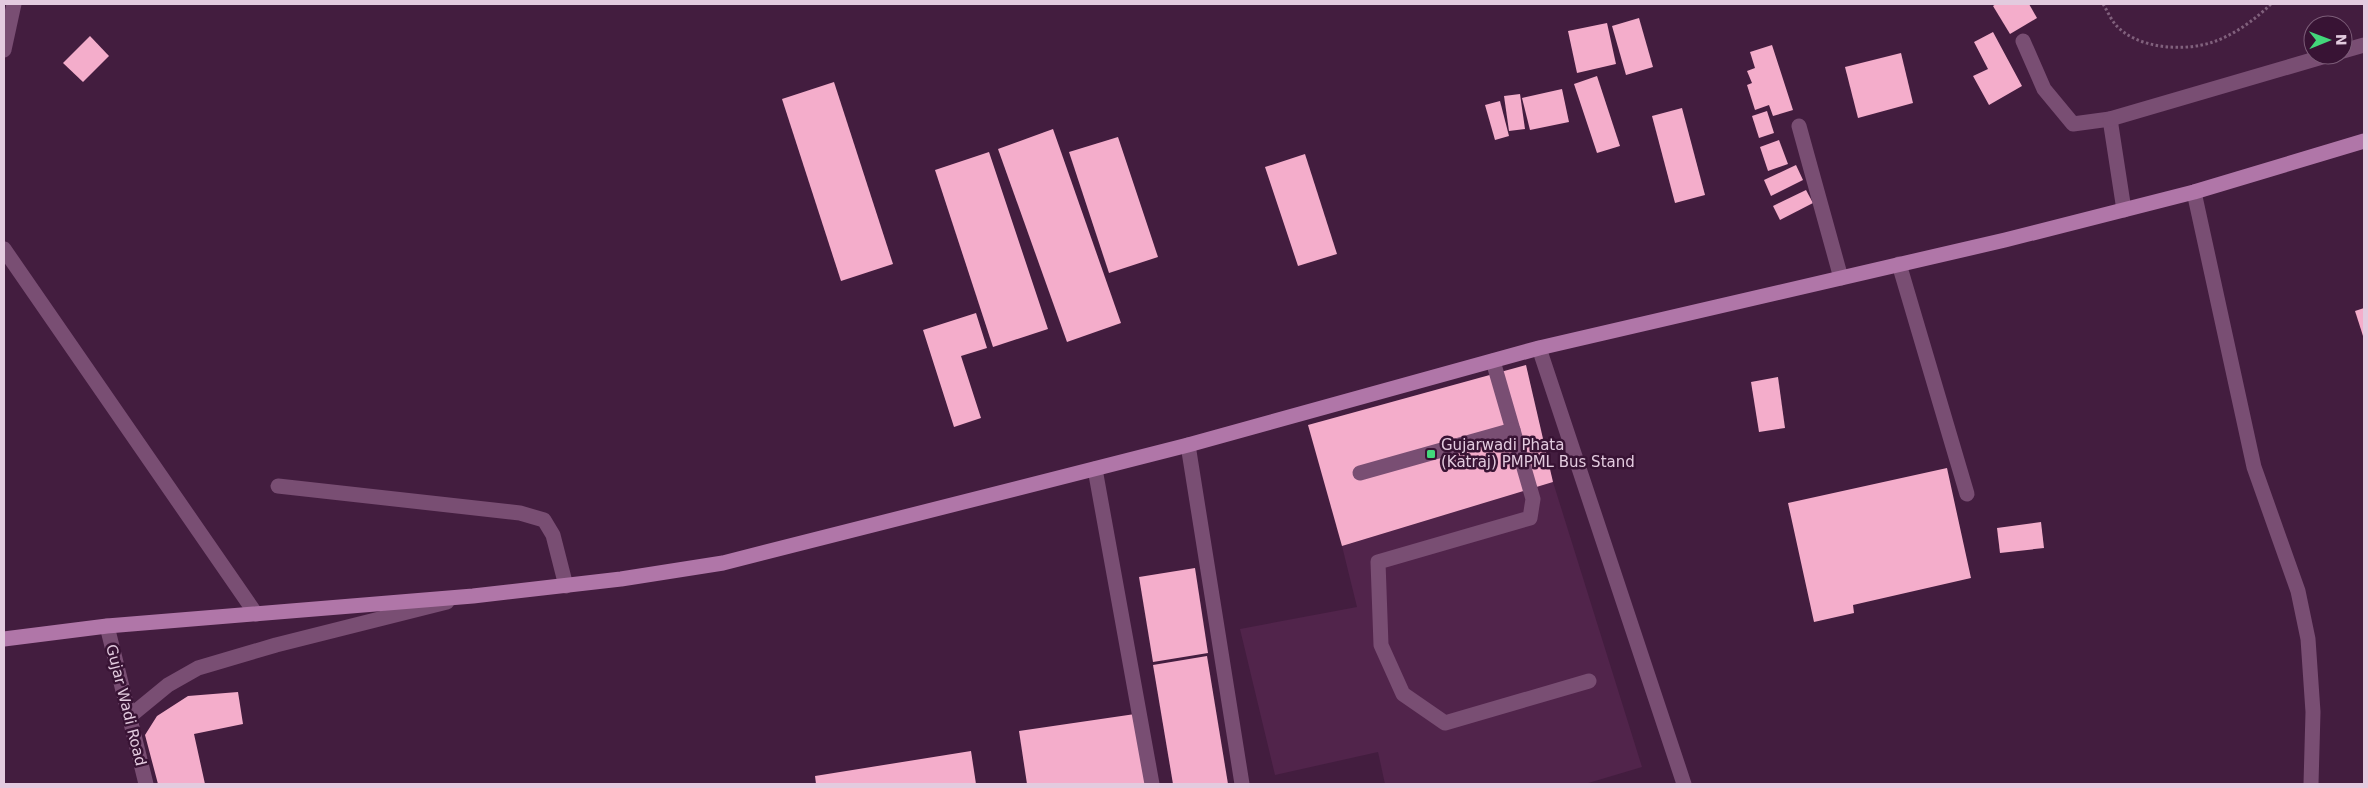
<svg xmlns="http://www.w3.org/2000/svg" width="2368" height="788" viewBox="0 0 2368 788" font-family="'DejaVu Sans',sans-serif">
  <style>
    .built { fill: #51244b }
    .building { fill: #f4adcb }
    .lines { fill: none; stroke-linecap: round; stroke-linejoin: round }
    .path { stroke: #80607c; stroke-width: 3; stroke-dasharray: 2.5 2.5; stroke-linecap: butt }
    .lane { stroke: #794e73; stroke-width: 15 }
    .street { stroke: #794e73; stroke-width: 15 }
    .secondary { stroke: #794e73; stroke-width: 15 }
    .highway { stroke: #b076a8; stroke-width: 15 }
    .poi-dot { fill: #43d77b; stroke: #381334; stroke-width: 2 }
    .labels { text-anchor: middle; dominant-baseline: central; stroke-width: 5; stroke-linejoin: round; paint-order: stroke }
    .poi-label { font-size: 15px; fill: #e3cbdf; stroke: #381334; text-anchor: start }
    .street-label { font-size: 15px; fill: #e3cbdf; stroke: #381334 }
  </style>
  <rect width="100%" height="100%" fill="#431d3f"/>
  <path class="built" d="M1553 482 1642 767 1585 784H1385L1378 752 1275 775 1240 629 1357 607 1342 546Z"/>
  <g class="building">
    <path d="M1996 4H2029L2037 18 2010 34 1993 6Z"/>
    <path d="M1639 18 1653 67 1626 75 1612 26Z"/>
    <path d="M1607 23 1616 64 1577 73 1568 31Z"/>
    <path d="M1993 32 2022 86 1989 105 1973 76 1988 69 1974 42Z"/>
    <path d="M90 36 109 56 83 82 63 63Z"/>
    <path d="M1772 45 1793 110 1773 116 1769 105 1755 110 1747 85 1752 83 1747 71 1755 68 1750 52Z"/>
    <path d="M1901 53 1913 103 1858 118 1845 67Z"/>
    <path d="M1597 76 1620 146 1597 153 1574 84Z"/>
    <path d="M834 82 893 264 841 281 782 99Z"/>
    <path d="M1562 89 1569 122 1530 130 1522 98Z"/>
    <path d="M1520 94 1525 129 1509 131 1504 96Z"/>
    <path d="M1500 101 1509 136 1495 140 1485 105Z"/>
    <path d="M1682 108 1705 195 1675 203 1652 116Z"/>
    <path d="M1767 111 1774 133 1759 138 1752 116Z"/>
    <path d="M1053 129 1121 323 1067 342 998 149Z"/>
    <path d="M1118 137 1158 257 1109 273 1069 152Z"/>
    <path d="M1779 140 1788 164 1768 171 1760 147Z"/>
    <path d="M989 152 1048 329 993 347 935 170Z"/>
    <path d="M1305 154 1337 254 1298 266 1265 167Z"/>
    <path d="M1796 165 1803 180 1771 196 1764 180Z"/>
    <path d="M1806 190 1813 203 1780 220 1773 206Z"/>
    <path d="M2364 308V339L2355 311Z"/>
    <path d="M976 313 987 348 961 356 981 418 954 427 923 330Z"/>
    <path d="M1526 365 1553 482 1342 546 1308 425Z"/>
    <path d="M1778 377 1785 428 1759 432 1751 382Z"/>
    <path d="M1947 468 1971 578 1853 605 1854 613 1814 622 1788 503Z"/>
    <path d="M2041 522 2044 548 2000 553 1997 528Z"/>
    <path d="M1195 568 1208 653 1153 662 1139 577Z"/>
    <path d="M1207 656 1228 784H1173L1153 665Z"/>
    <path d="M238 692 243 724 194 734 205 784H158L145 735 157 716 188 696Z"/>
    <path d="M1135 714 1146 784H1027L1019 731Z"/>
    <path d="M971 751 976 784H816L815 776Z"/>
  </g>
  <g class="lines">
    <path class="path" d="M2103 4C2107 10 2110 18 2115 24 2136 49 2184 52 2213 42 2234 35 2256 19 2271 4"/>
    <g class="lane">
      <path d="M4 50 14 4"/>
      <path d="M1799 126 1841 278"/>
      <path d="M2194 192 2254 467 2298 591 2308 639 2313 712 2311 784"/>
      <path d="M4 249 256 614"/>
      <path d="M1899 264 1967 494"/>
      <path d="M1539 348 1684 784"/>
      <path d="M1493 361 1533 499 1530 518 1378 562 1381 645 1403 694 1445 723 1589 681"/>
      <path d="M1095 469 1152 784"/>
      <path d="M1360 473 1513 430"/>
      <path d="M278 486 520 513 544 520 553 535 566 586"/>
    </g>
    <g class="street">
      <path d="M2023 41 2044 89 2073 124 2110 119 2124 210"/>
      <path d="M2343 51 2364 45"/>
      <path d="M2110 119 2329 55"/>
      <path d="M1188 445 1242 784"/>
    </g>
    <g class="secondary">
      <path d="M107 626 146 784"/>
      <path d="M129 717 168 685 198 668 276 645 447 602"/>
    </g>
    <path class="highway" d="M4 639 107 626 473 596 621 579 723 563 1188 445 1539 348 2005 240 2194 192 2364 141"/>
  </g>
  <rect class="poi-dot" x="1426" y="449" width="10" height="10" rx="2.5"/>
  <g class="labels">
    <g class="poi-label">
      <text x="1441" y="445">Gujarwadi Phata<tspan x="1441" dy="17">(Katraj) PMPML Bus Stand</tspan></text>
    </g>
    <g class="street-label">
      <text transform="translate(126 705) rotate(76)">Gujar Wadi Road</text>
    </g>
  </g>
  <rect width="2368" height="788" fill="none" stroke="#e3cbdf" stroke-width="10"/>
  <g transform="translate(2328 40) rotate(89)"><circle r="24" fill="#381334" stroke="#7c5d78"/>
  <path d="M0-4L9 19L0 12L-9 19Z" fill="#43d77b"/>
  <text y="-8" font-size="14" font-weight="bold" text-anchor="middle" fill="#e3cbdf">N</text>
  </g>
</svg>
